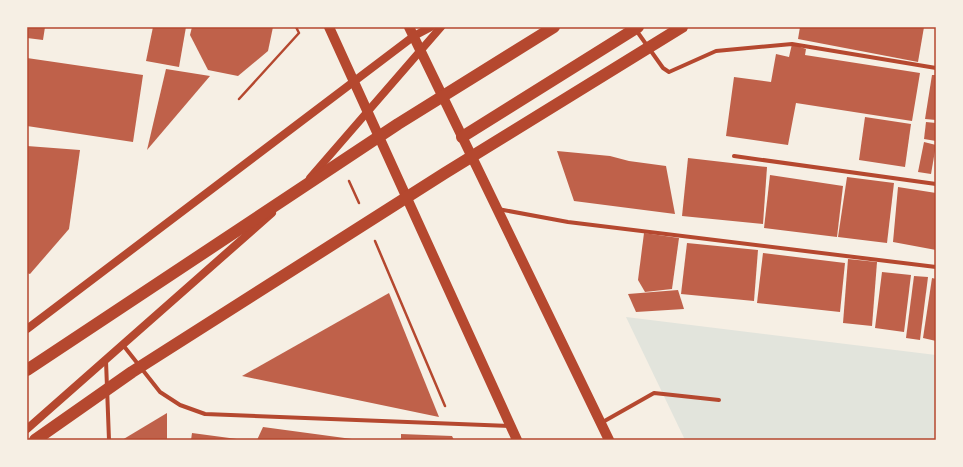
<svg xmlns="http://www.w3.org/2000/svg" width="963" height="467" viewBox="0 0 963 467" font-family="'DejaVu Sans',sans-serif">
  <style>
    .green { fill: #e2e4dc }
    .building { fill: #bf614a }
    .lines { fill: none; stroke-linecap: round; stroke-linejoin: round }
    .path { stroke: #b5482f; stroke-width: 2.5 }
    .minor { stroke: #b5482f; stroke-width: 4 }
    .secondary { stroke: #b5482f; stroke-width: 8 }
    .primary { stroke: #b5482f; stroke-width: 10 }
    .motorway { stroke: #b5482f; stroke-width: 12 }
    .neatline { fill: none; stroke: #b5482f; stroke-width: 1.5 }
  </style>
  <rect width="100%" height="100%" fill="#f6efe4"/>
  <path class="green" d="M626 317 936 355V440H685Z"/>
  <g class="building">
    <path d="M27 27H45L43 40 27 38Z"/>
    <path d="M153 27H186L179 67 146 61Z"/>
    <path d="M192 27H273L268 51 238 76 208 70 190 35Z"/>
    <path d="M800 27H924L918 62 798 39Z"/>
    <path d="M792 44 806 49 805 55 920 73 912 121 796 103 788 145 726 136 734 77 771 82 776 54 789 57Z"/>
    <path d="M27 58 143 75 133 142 27 126Z"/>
    <path d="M166 69 210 76 147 150Z"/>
    <path d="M932 75H936V120L925 119Z"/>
    <path d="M865 117 911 124 905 167 859 160Z"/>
    <path d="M926 122 936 123V141L924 139Z"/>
    <path d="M924 142 936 145 931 174 918 172Z"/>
    <path d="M27 146 80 150 69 229 30 274 27 273Z"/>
    <path d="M557 151 610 156 629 161 666 166 675 214 574 201Z"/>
    <path d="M688 158 767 167 763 224 682 216Z"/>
    <path d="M770 175 843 186 837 237 764 228Z"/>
    <path d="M847 177 894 183 887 243 838 237Z"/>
    <path d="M898 187 936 193V250L893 242Z"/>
    <path d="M644 233 679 238 672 289 645 292 638 280Z"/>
    <path d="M687 243 758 250 754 301 681 294Z"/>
    <path d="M763 253 845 263 840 312 757 303Z"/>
    <path d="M848 259 877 262 872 326 843 323Z"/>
    <path d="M882 272 911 275 904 332 875 328Z"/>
    <path d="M914 276 928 277 920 340 906 338Z"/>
    <path d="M932 278 936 279V341L923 338Z"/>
    <path d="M678 290 684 309 636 312 628 294Z"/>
    <path d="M389 293 439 417 242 376Z"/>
    <path d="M167 413V440H122Z"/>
    <path d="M263 427 352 439V440H257Z"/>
    <path d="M192 433 237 439V440H191Z"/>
    <path d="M401 434 452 436 454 440H401Z"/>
  </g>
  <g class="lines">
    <g class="path">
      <path d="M239 99 299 33 296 27"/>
      <path d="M349 181 359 203"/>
      <path d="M375 241 445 406"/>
    </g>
    <g class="minor">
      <path d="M636 30 663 68 669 72 716 51 792 44 936 68"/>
      <path d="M734 156 936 184"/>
      <path d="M498 209 568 222 936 267"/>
      <path d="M123 345 160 392 180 405 205 414 510 426"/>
      <path d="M106 361 109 440"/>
      <path d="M601 423 654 393 719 400"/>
    </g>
    <g class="secondary">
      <path d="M310 178 441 27"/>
      <path d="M27 329 414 36 431 27"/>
      <path d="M27 429 272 213"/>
    </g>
    <g class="primary">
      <path d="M329 27 517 440"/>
      <path d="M409 27 609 440"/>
    </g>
    <g class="motorway">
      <path d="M462 137 638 27"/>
      <path d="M27 370 398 124 554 27"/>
      <path d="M35 440 132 372 445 173 682 27"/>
    </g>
  </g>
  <rect width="963" height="467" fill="none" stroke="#f6efe4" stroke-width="56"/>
  <rect x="28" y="28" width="907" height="411" class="neatline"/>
</svg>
